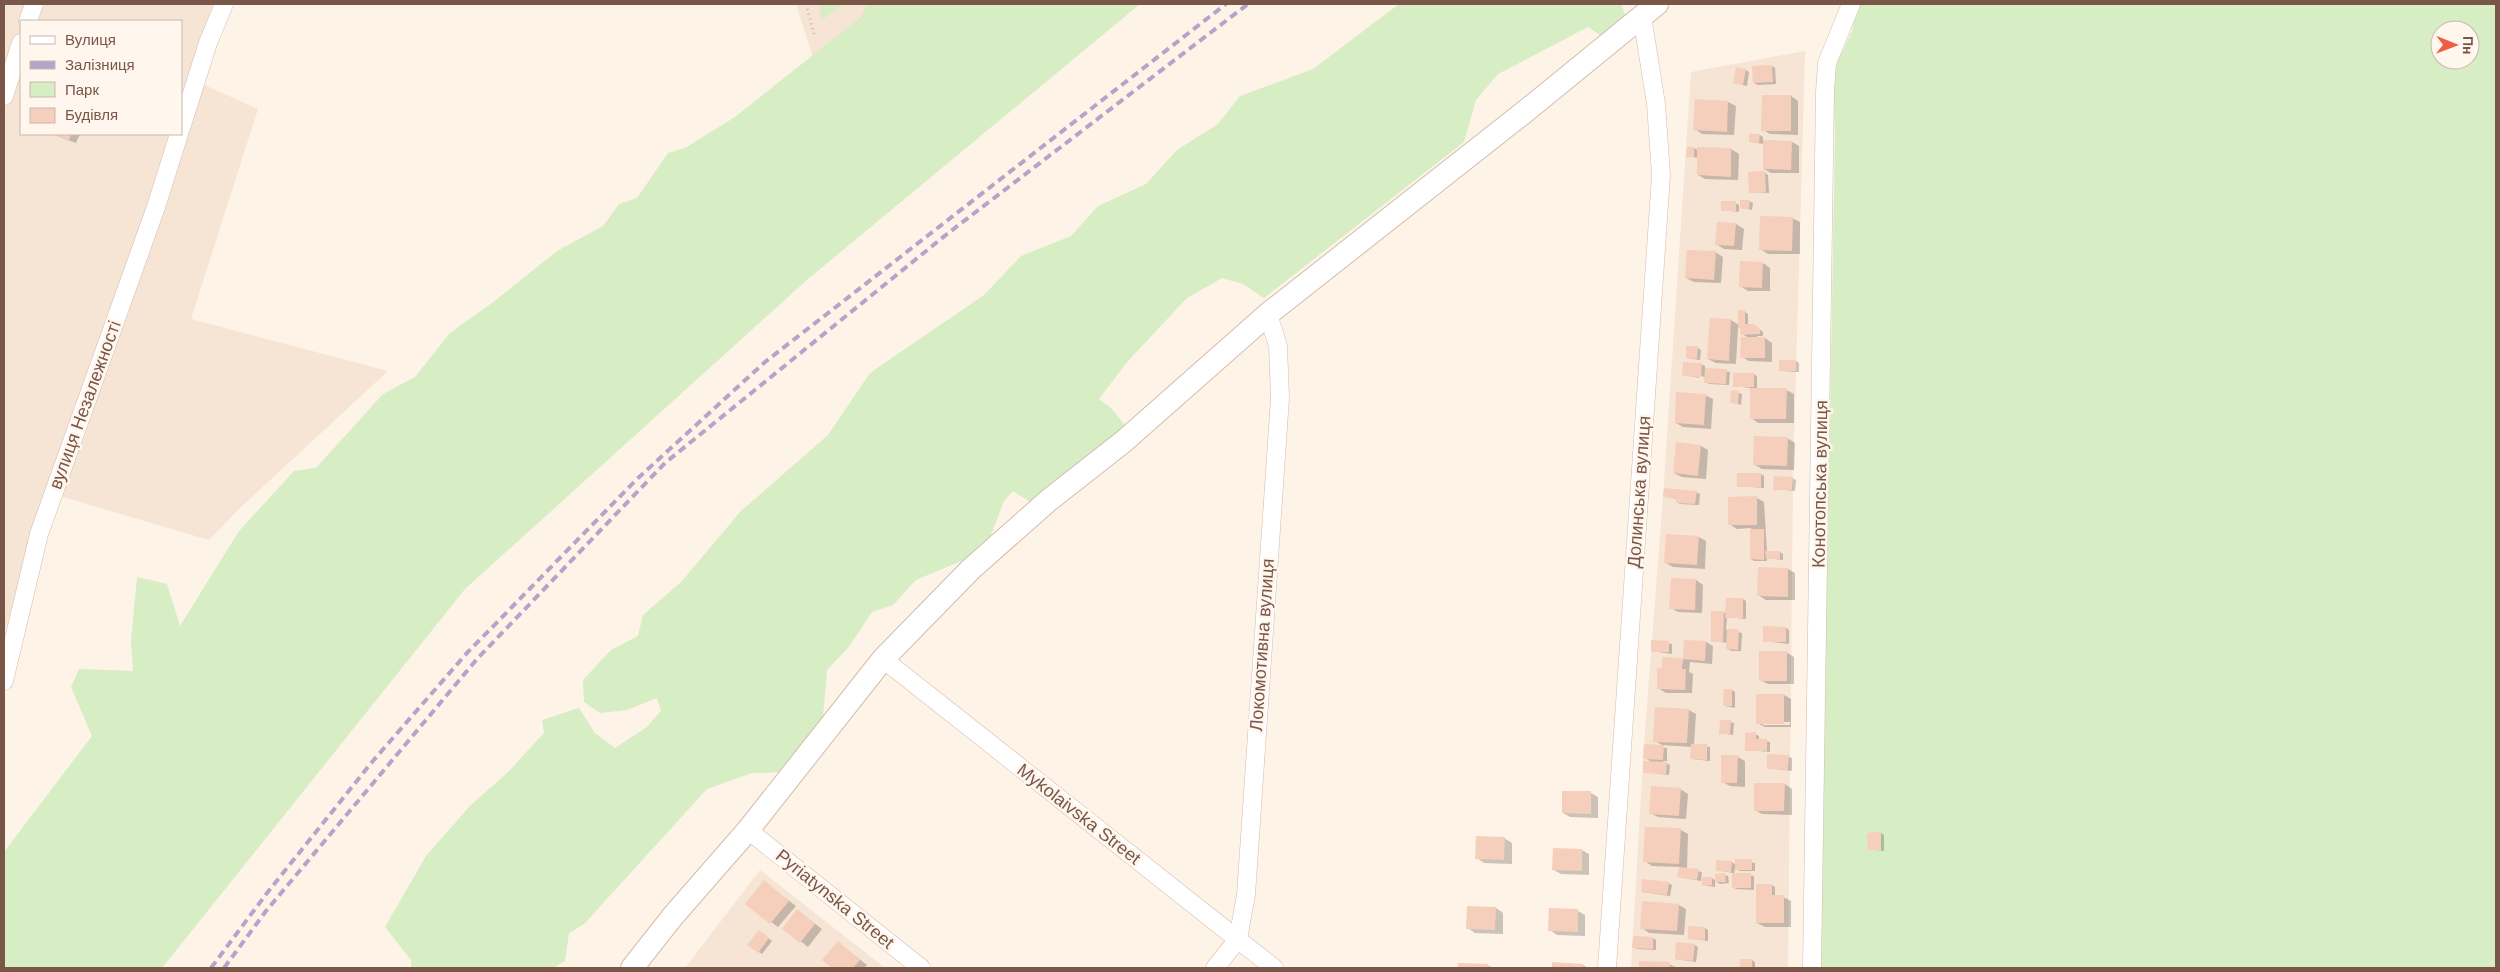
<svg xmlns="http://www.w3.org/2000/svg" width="2500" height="972" viewBox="0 0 2500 972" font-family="Arial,sans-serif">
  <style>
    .residential { fill: #f6e4d4; fill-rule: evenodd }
    .green { fill: #d7edc3; fill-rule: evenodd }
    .shadow { fill: #0003; fill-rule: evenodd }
    .building { fill: #f5cebc }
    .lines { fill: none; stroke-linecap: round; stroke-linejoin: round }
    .minor-casing { stroke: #d3bcae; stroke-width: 19 }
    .tertiary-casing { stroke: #d3bcae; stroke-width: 24 }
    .path { stroke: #dbb19f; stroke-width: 3; stroke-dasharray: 1 4; stroke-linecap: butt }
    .minor { stroke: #fff; stroke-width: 18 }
    .tertiary { stroke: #fff; stroke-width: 22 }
    .rail { stroke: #b5a3c9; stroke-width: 4; stroke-dasharray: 8 5; stroke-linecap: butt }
    .labels { text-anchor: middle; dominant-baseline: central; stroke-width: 5; stroke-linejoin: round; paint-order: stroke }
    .street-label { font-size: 18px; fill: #7a5649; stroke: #fff7ee }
  </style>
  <rect width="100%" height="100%" fill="#fef3e7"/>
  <g class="residential">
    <path d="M4 4H216L193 80 258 109 191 319 388 371 240 508 209 540 46 492 4 634ZM21 21H181V134H21Z"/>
    <path d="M796 4H876L813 57Z"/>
    <path d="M1805 51 1793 477 1788 968H1631L1644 744 1663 497 1691 72Z"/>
    <path d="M760 870 885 968H685Z"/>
  </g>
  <g class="green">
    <path d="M819 4H843L822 20Z"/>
    <path d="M867 4H1140L808 279 465 589 162 968H4V852L92 736 71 687 79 669 133 671 131 641 137 577 167 584 180 626 239 531 294 471 316 468 383 394 415 377 450 333 496 300 557 251 603 226 619 204 637 198 668 153 685 148 735 117 861 17Z"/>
    <path d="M1399 4H1621L1626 17 1601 36 1588 27 1498 74 1476 100 1464 142 1264 298 1243 284 1222 278 1187 298 1128 361 1099 399 1112 409 1127 428 1037 506 1013 491 1004 501 985 551 916 580 893 605 872 612 848 648 827 670 823 717 784 772 752 773 707 789 584 924 569 933 565 961 553 968H411V960L385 927 426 856 470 806 507 773 544 733 542 720 579 708 595 733 615 748 647 727 661 711 657 698 627 710 600 713 584 702 583 680 611 650 638 636 643 615 682 581 741 511 828 435 870 373 984 295 1021 256 1071 236 1098 206 1146 184 1177 150 1218 124 1240 96 1313 69Z"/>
    <path d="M1857 4H2496V968H1820L1835 139 1833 71 1852 31ZM2440 30H2470V60H2440Z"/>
  </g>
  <g class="shadow">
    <path d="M1772 66 1775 68 1776 84 1758 85 1754 83Z"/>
    <path d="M1746 70 1749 72 1747 86 1734 83Z"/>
    <path d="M1791 96 1798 101V135L1770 134 1763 130Z"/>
    <path d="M1696 100 1728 102 1736 106 1734 135 1702 134 1695 129Z"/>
    <path d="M52 134H80L76 143Z"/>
    <path d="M1760 135 1763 137V141L1792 142 1799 146V173H1771L1764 169V144L1751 142Z"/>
    <path d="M1694 148 1699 151V148L1731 149 1739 154 1738 180 1705 179 1698 175V158L1688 156Z"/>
    <path d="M1765 173 1768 175 1769 193 1751 192Z"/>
    <path d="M1749 201 1753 203 1752 210 1742 208Z"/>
    <path d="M1735 203 1739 205V212L1722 210Z"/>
    <path d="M1792 218 1800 222V254H1768L1760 249Z"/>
    <path d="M1718 223 1736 224 1744 229 1742 250 1724 249 1716 244Z"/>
    <path d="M1715 252 1723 257 1721 283 1694 282 1686 278Z"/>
    <path d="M1763 263 1770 268V291H1748L1740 286Z"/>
    <path d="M1745 312 1748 314V325L1758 328 1763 332V336H1757V338H1765L1772 343V362L1749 361 1742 357 1749 338 1742 334V329L1738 327 1736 364 1716 363 1708 359 1731 320 1739 325Z"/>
    <path d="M1698 348 1701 350 1700 360 1687 358Z"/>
    <path d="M1796 361 1799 363V372L1781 371Z"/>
    <path d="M1701 364 1705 366V369L1730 372 1729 385 1709 384 1706 382V378L1696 373 1695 375 1700 378 1683 375Z"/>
    <path d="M1753 374 1757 376V389L1786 390 1794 394V423H1758L1751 418V388L1734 386Z"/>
    <path d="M1732 391 1742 394 1741 405 1731 402Z"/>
    <path d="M1705 395 1713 399 1711 429 1683 427 1676 423Z"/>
    <path d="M1787 438 1795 443 1794 470 1762 469 1755 465Z"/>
    <path d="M1701 446 1708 450 1706 479 1682 477 1674 473Z"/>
    <path d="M1761 474 1764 476V488L1738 486Z"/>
    <path d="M1792 478 1796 480 1795 491 1775 489Z"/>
    <path d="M1696 492 1700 494 1699 505 1680 504 1677 502V499L1664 496Z"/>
    <path d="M1757 498 1764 502 1767 552H1780L1783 554V560L1767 558V561H1754L1751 559V528L1737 529 1729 524Z"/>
    <path d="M1699 537 1706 541 1705 569 1673 567 1666 563Z"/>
    <path d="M1788 569 1795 573V600H1766L1758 595Z"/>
    <path d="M1696 580 1703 585 1702 613 1678 612 1671 608Z"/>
    <path d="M1743 599 1746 601V619L1727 617 1726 630 1742 633 1741 651H1731L1728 649V643L1712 641 1723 612 1727 614Z"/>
    <path d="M1786 628 1789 630V644L1764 641Z"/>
    <path d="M1652 641 1672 644V654L1652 651Z"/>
    <path d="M1685 641 1706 642 1713 646 1712 664 1690 662 1689 672 1693 674 1692 693H1666L1658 688 1663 669 1682 659 1684 660Z"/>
    <path d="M1786 652 1794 657V684H1768L1760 680Z"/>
    <path d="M1732 690 1735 692V708L1725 706Z"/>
    <path d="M1784 695 1791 699V727H1765L1757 723ZM1763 722H1790V725H1763Z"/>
    <path d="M1689 710 1696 714 1694 745 1710 747V761L1692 759V747L1662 745 1655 741Z"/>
    <path d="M1730 722 1734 723 1733 735 1720 733Z"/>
    <path d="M1755 734 1759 736V740L1770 742V752L1746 750Z"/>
    <path d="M1645 746 1667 748V761H1662L1670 765 1669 775 1644 772 1653 763 1645 758Z"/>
    <path d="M1738 757 1745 761V787L1730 786 1722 782Z"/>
    <path d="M1789 757 1792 758V771L1768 768Z"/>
    <path d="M1785 784 1792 789V815L1762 814 1755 810Z"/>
    <path d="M1680 789 1688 794 1686 819 1658 817 1650 813Z"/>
    <path d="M1591 793 1598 797V818L1570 817 1563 813Z"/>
    <path d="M1681 830 1688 834 1687 869 1702 872 1701 881 1679 877 1680 867 1652 866 1645 861Z"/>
    <path d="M1881 833 1884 835V851L1869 849Z"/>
    <path d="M1504 838 1512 843V864L1484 863 1477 858Z"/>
    <path d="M1582 850 1589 854V875L1561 874 1554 870Z"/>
    <path d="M1737 860 1755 863V871H1740L1735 868 1734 874 1754 876V890L1736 889 1733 887V873L1717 870 1731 862 1737 865Z"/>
    <path d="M1725 875 1728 876 1729 883 1720 884 1715 881V887L1703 885 1712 878 1716 881Z"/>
    <path d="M764 882 796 906 778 927 747 904Z"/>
    <path d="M1668 883 1672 885 1670 896 1642 892Z"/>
    <path d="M1757 885H1772L1775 887V897H1783L1791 901V927H1765L1757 923Z"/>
    <path d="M1643 902 1679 905 1686 909 1684 935 1649 933 1642 928Z"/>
    <path d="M1496 908 1503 913V934L1475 933 1468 928Z"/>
    <path d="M798 911 822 929 808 947 784 928Z"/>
    <path d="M1578 911 1585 915V936L1557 935 1550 930Z"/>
    <path d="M1705 928 1708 930V941L1689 938Z"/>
    <path d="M762 933 772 941 762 954 759 952Z"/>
    <path d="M1634 937 1653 938 1656 940V950L1637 949 1634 947Z"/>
    <path d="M838 943 867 965 864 968H834L824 960Z"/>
    <path d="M1695 945 1698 947 1696 962 1676 959Z"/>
    <path d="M1752 960 1755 962V968H1735L1741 967Z"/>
    <path d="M1640 962 1669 964 1677 968H1640Z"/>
    <path d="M1460 964 1487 965 1493 968H1459Z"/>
    <path d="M1553 964 1583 965 1588 968H1553Z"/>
  </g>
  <g class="building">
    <path d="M1772 65 1773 82 1753 83 1752 66Z"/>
    <path d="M1736 67 1746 69 1743 85 1733 83Z"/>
    <path d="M1762 95H1791V131H1761Z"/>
    <path d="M1695 99 1728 101 1727 132 1693 130Z"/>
    <path d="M53 134H71L69 140Z"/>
    <path d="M1749 134H1760L1759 143 1749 142Z"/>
    <path d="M1763 140 1792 141 1791 170 1763 169Z"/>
    <path d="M1687 147H1694V157H1686Z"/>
    <path d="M1697 147 1731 148V177L1697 175Z"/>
    <path d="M1765 171 1766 192 1749 193 1748 172Z"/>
    <path d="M1740 200H1750L1749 209H1740Z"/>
    <rect x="1721" y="201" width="15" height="10"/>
    <path d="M1760 216 1793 217 1792 251 1759 250Z"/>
    <path d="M1717 222 1736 223 1734 246 1715 245Z"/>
    <path d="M1687 250 1716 251 1714 280 1685 278Z"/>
    <path d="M1740 261 1763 262 1762 288 1739 287Z"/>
    <path d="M1738 310H1745V324H1754L1760 329V334L1741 335 1740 328H1738Z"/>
    <path d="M1710 318 1731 319 1729 361 1707 359Z"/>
    <path d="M1741 337H1765V358H1740Z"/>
    <path d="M1686 346H1698L1697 359 1686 358Z"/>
    <rect x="1779" y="360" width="17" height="11"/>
    <path d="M1683 362 1702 363 1701 377 1682 376Z"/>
    <path d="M1705 368 1727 369 1726 384 1704 383Z"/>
    <rect x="1733" y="373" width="21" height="14"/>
    <path d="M1750 388H1787L1786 419H1750Z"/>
    <path d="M1731 390 1739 391 1738 404 1730 403Z"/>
    <path d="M1676 392 1706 394 1704 425 1675 423Z"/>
    <path d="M1754 436 1788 437 1787 466 1753 465Z"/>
    <path d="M1676 442 1701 445 1698 476 1673 473Z"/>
    <rect x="1737" y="473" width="24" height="14"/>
    <path d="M1774 476 1793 477 1792 490H1773Z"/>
    <path d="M1664 488 1697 491 1695 504 1676 503V498L1663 497Z"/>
    <path d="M1757 496V525H1728V497Z"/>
    <path d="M1750 529H1764V560L1750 559Z"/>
    <path d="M1666 534 1699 536 1697 565 1664 563Z"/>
    <path d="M1765 551H1780V559H1766Z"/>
    <path d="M1758 567 1788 568V597L1757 596Z"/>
    <path d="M1671 578 1696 579 1695 610 1669 609Z"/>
    <path d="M1726 598H1743V618H1725Z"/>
    <path d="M1711 611H1724L1723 642H1711Z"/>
    <path d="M1763 626 1786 627V642H1763Z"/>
    <path d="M1727 629H1739L1738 650 1726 649Z"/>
    <path d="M1651 640 1669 641V652H1651Z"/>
    <path d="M1684 640 1706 641 1705 661 1683 659 1682 669H1686L1685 690 1657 689V668H1662V657L1683 658Z"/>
    <rect x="1759" y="651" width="28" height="30"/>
    <path d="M1724 689H1732V706H1723Z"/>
    <rect x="1756" y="694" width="28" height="30"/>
    <path d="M1655 707 1689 709 1687 743 1653 742Z"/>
    <path d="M1720 720H1731L1730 734H1719Z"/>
    <path d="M1756 732V739H1767V751H1745V733Z"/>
    <path d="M1644 744 1664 745 1663 760 1643 759Z"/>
    <path d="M1691 744H1707V760L1690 759Z"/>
    <path d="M1767 754 1789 755 1788 770 1767 769Z"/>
    <path d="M1721 755H1738L1737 783H1721Z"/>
    <path d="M1643 761 1667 762 1666 774 1643 773Z"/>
    <path d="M1754 783H1785L1784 811H1754Z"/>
    <path d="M1651 786 1681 788 1679 816 1649 814Z"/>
    <path d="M1562 791H1591V814L1562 813Z"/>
    <path d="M1645 827 1681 828 1679 864 1643 862Z"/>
    <path d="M1881 832V850H1868L1867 833Z"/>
    <path d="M1476 836 1505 837 1504 860 1475 859Z"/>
    <path d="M1553 848 1582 849V871L1552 870Z"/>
    <rect x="1735" y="859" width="17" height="11"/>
    <path d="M1716 860 1732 861 1731 872 1716 871Z"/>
    <path d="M1679 867 1699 869 1697 880 1677 877Z"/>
    <path d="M1725 873 1726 882H1715V874Z"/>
    <rect x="1732" y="873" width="19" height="15"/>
    <path d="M1702 877H1712V885L1702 886Z"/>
    <path d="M1642 879 1669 882 1667 895 1641 892Z"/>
    <path d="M764 880 789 901 770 924 745 904Z"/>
    <path d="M1756 884H1772V895H1784V923H1756Z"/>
    <path d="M1642 901 1679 904 1677 931 1640 929Z"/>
    <path d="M1467 906 1496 907 1495 930 1466 929Z"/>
    <path d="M1549 908 1578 909V932L1548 931Z"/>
    <path d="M797 909 815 924 800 943 782 929Z"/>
    <path d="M1688 926 1705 927V940L1688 939Z"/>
    <path d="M759 930 769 938 758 953 747 945Z"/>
    <path d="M1633 936 1653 937V949L1632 948Z"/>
    <path d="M838 941 860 960 853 968H832L822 960Z"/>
    <path d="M1676 942 1695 944 1693 961 1675 959Z"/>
    <path d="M1740 959H1752V968H1734L1740 966Z"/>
    <path d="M1639 961 1670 962V968H1639Z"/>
    <path d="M1552 962 1583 964V968H1552Z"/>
    <path d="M1458 963 1488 964 1487 968H1458Z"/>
  </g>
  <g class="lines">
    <defs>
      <g id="minor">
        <path d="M28 21 34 4"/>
        <path d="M4 96 21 43"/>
        <path d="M181 128 208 43 224 4"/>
        <path d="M883 659 1274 968"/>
        <path d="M4 681 39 534 156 207 179 134"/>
        <path d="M748 830 921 968"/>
        <path d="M1215 968 1238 939 1246 895 1280 398 1278 346 1268 314"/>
        <path d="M1607 968 1661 175 1656 104 1642 16"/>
        <path d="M1812 968 1825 92 1827 63 1851 4"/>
      </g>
      <path id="tertiary" d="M632 968 673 916 748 830 883 659 971 569 1049 500 1123 442 1268 314 1522 114 1657 4"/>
    </defs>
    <use href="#minor" class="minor-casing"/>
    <use href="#tertiary" class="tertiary-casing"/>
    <path class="path" d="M806 4 815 38"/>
    <use href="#minor" class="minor"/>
    <use href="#tertiary" class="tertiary"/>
    <g class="rail">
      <path d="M211 968 267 893 372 762 466 654 637 479 765 362 1226 4"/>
      <path d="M224 968 266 911 477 659 665 463 947 234 1248 4"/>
    </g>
  </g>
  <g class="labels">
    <g class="street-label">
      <text transform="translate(85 405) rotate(-70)">вулиця Незалежності</text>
      <text transform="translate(1820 484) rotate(-89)">Конотопська вулиця</text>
      <text transform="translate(1639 492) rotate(-86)">Долинська вулиця</text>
      <text transform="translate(1262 645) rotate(-86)">Локомотивна вулиця</text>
      <text transform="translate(1079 814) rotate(38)">Mykolaivska Street</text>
      <text transform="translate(835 899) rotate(39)">Pyriatynska Street</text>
    </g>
  </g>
  <rect width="2500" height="972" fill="none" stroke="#7a5649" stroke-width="10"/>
  <rect x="20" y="20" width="162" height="115" fill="#fff7ee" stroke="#cab7ac"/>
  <rect x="30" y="36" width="25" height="8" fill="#ffffff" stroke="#cab7ac"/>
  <text x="65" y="45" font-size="15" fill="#7a5649">Вулиця</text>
  <rect x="30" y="61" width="25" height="8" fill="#b5a3c9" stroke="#cab7ac"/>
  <text x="65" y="70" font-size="15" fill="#7a5649">Залізниця</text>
  <rect x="30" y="82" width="25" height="15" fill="#d7edc3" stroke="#cab7ac"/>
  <text x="65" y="95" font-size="15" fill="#7a5649">Парк</text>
  <rect x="30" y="108" width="25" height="15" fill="#f5cebc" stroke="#cab7ac"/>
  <text x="65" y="120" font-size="15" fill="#7a5649">Будівля</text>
  <g transform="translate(2455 45) rotate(91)"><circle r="24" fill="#fff7ee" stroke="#cab7ac"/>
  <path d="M0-4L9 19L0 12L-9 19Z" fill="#ef5d44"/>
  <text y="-8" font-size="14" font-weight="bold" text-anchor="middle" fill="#7a5649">Пн</text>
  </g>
</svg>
